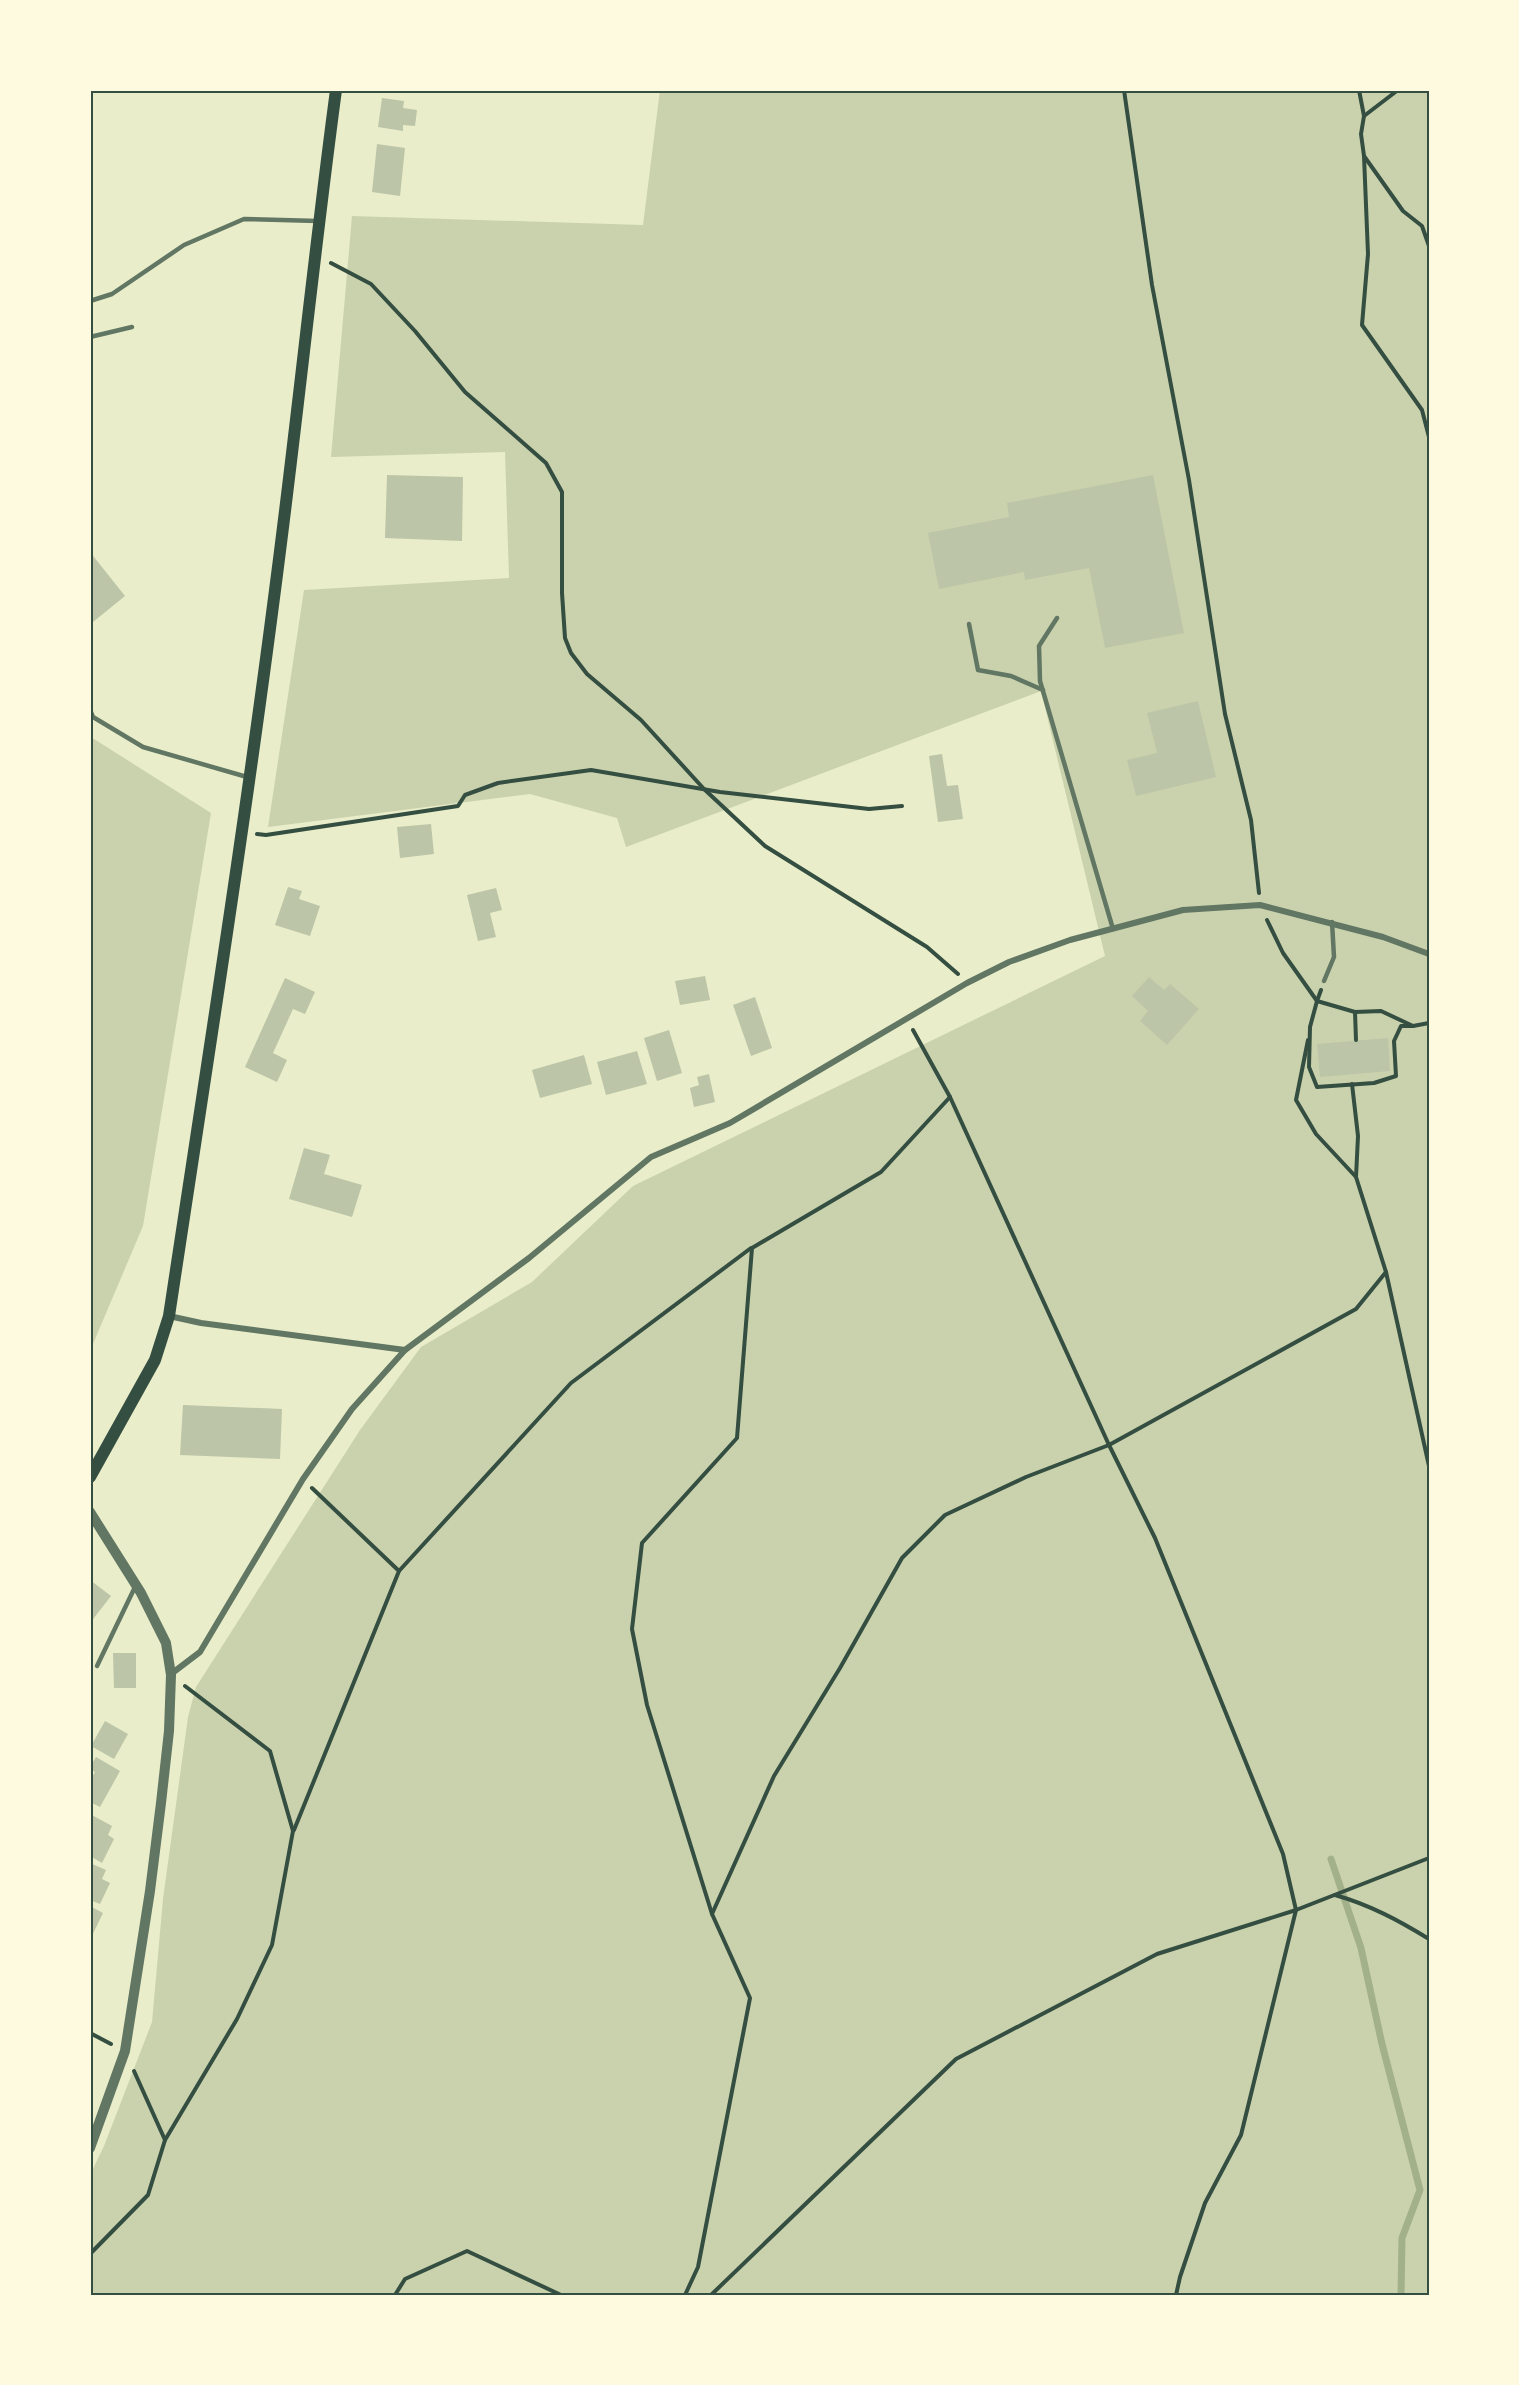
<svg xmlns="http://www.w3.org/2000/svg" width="1519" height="2385" viewBox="0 0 1519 2385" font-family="'Work Sans',sans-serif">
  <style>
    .green { fill: #cad2ad }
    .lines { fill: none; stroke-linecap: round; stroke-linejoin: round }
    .stream { stroke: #a3b18a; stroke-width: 7 }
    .building { fill: #bcc5a7 }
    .path { stroke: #344e41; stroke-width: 4 }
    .service { stroke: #617663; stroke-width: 4.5 }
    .minor { stroke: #617663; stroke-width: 6 }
    .tertiary { stroke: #617663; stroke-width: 10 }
    .secondary { stroke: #344e41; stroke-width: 12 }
    .neatline { fill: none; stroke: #344e41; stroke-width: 2 }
  </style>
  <rect width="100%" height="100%" fill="#e9edc9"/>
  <g class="green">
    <path d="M660 90H1429V2295H90V2175L104 2146 152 2022 163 1899 188 1717 196 1687 360 1430 421 1347 532 1282 633 1186 1105 956 1041 691 626 847 617 818 530 794 268 827 304 590 509 578 505 452 331 457 352 216 643 225Z"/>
    <path d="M90 739H94L211 813 143 1226 90 1351Z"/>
  </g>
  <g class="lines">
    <path class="stream" d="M1331 1859 1361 1948 1382 2044 1420 2190 1402 2238 1401 2295"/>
  </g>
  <g class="building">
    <path d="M382 98 404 101 403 108 417 110 415 126 403 125V131L378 127Z"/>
    <path d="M377 144 405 148 400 196 372 192Z"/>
    <path d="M387 475 463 477 462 541 385 538Z"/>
    <path d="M1153 475 1184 633 1105 648 1089 568 1025 580 1024 572 939 589 928 533 1009 517 1007 503Z"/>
    <path d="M90 552 125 596 93 622 90 618Z"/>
    <path d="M1198 701 1216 777 1136 796 1127 760 1157 753 1147 713Z"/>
    <path d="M942 754 947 786 958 785 963 819 938 822 929 756Z"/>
    <path d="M431 824 434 854 400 858 397 827Z"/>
    <path d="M288 887 302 891 299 899 320 906 310 936 275 925Z"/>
    <path d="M496 888 502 910 490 913 496 937 478 941 467 895Z"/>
    <path d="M705 976 710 1000 680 1005 675 981Z"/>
    <path d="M1149 977 1164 990 1170 984 1199 1009 1167 1045 1140 1021 1148 1011 1132 996Z"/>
    <path d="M285 978 315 992 305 1014 293 1009 273 1053 287 1060 277 1082 245 1067Z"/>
    <path d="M755 997 772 1048 751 1056 733 1005Z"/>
    <path d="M669 1030 682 1073 657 1081 644 1038Z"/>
    <path d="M1388 1038 1390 1071 1320 1077 1317 1044Z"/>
    <path d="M637 1051 647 1084 606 1095 597 1062Z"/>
    <path d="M584 1055 592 1084 540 1098 532 1070Z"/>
    <path d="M709 1074 715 1102 694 1107 690 1088 699 1085 697 1077Z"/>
    <path d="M304 1148 330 1155 324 1174 362 1185 352 1217 289 1199Z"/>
    <path d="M183 1405 282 1409 280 1459 180 1455Z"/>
    <path d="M90 1580 111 1596 90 1623Z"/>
    <path d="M113 1653H136V1688H114Z"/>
    <path d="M105 1721 128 1734 114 1759 91 1746Z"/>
    <path d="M96 1757 120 1771 100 1807 90 1802V1781L95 1772 90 1769V1767Z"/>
    <path d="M90 1814 112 1826 108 1835 114 1839 102 1863 90 1856Z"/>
    <path d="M90 1863 106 1870 102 1879 110 1883 100 1904 90 1900Z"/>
    <path d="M90 1906 103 1913 90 1940Z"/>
  </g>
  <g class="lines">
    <g class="path">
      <path d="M1124 90 1152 285 1189 480 1225 714 1251 820 1259 893"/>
      <path d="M1359 90 1364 116 1361 134 1364 156 1403 211 1422 226 1429 246"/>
      <path d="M1364 116 1398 90"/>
      <path d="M1364 156 1368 254 1362 325 1422 410 1429 437"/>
      <path d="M331 263 371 284 415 331 465 392 546 463 562 492V593L565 638 571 653 587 674 641 720 704 789 765 846 927 947 958 974"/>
      <path d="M257 834 266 835 458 806 465 795 498 783 591 770 720 792 869 809 902 806"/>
      <path d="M1267 920 1283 953 1317 1001 1310 1027 1309 1067 1317 1087 1374 1083 1396 1076 1394 1041 1401 1026H1413"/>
      <path d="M1321 990 1317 1001 1355 1012 1381 1011 1413 1026 1429 1023"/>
      <path d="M1355 1012 1356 1040"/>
      <path d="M913 1030 950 1097 1109 1445 1155 1538 1283 1854 1296 1910 1241 2135 1205 2203 1180 2277 1176 2295"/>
      <path d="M1308 1040 1296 1100 1316 1134 1356 1177"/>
      <path d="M1352 1084 1358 1136 1356 1177 1386 1272 1429 1466"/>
      <path d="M399 1571 571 1383 751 1248"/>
      <path d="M294 1830 399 1571 312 1488"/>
      <path d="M1335 1895C1370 1905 1398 1920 1429 1939"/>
      <path d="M712 1914 647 1705 632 1629 642 1543 737 1438 752 1248 881 1172 950 1097"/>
      <path d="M90 2033 111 2044"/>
      <path d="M165 2140 237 2019 272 1945 293 1831 270 1751 185 1686"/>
      <path d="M90 2254 148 2195 165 2140 134 2071"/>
      <path d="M395 2295 405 2279 467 2251 561 2295"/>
      <path d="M685 2295 698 2267 750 1998 712 1914 774 1776 840 1668 902 1558 945 1515 1026 1477 1109 1445 1356 1309 1386 1272"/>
      <path d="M711 2295 956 2059 1157 1954 1296 1910 1429 1858"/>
    </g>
    <g class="service">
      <path d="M90 301 112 294 184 245 244 219 318 221"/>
      <path d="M90 337 132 327"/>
      <path d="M1057 618 1039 646 1040 681 1113 929"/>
      <path d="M969 624 978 670 1011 676 1043 690"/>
      <path d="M90 710 93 717 143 747 247 777"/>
      <path d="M1324 981 1334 957 1332 922"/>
      <path d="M97 1666 135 1587"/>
    </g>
    <g class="minor">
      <path d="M169 1316 201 1323 405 1350 529 1258 651 1157 730 1123 967 983 1009 962 1070 940 1183 910 1260 905 1383 937 1429 954"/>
      <path d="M171 1674 200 1652 303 1479 352 1409 405 1350"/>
    </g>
    <path class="tertiary" d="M90 1512 141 1593 166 1643 171 1675 169 1731 161 1803 150 1891 125 2051 90 2148"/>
    <path class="secondary" d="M90 1477 155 1360 169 1316C207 1064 247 812 279 559 299 403 315 246 336 90"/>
  </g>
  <rect width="1519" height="2385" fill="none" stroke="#fefae0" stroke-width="183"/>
  <rect x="92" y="92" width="1336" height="2202" class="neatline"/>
</svg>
